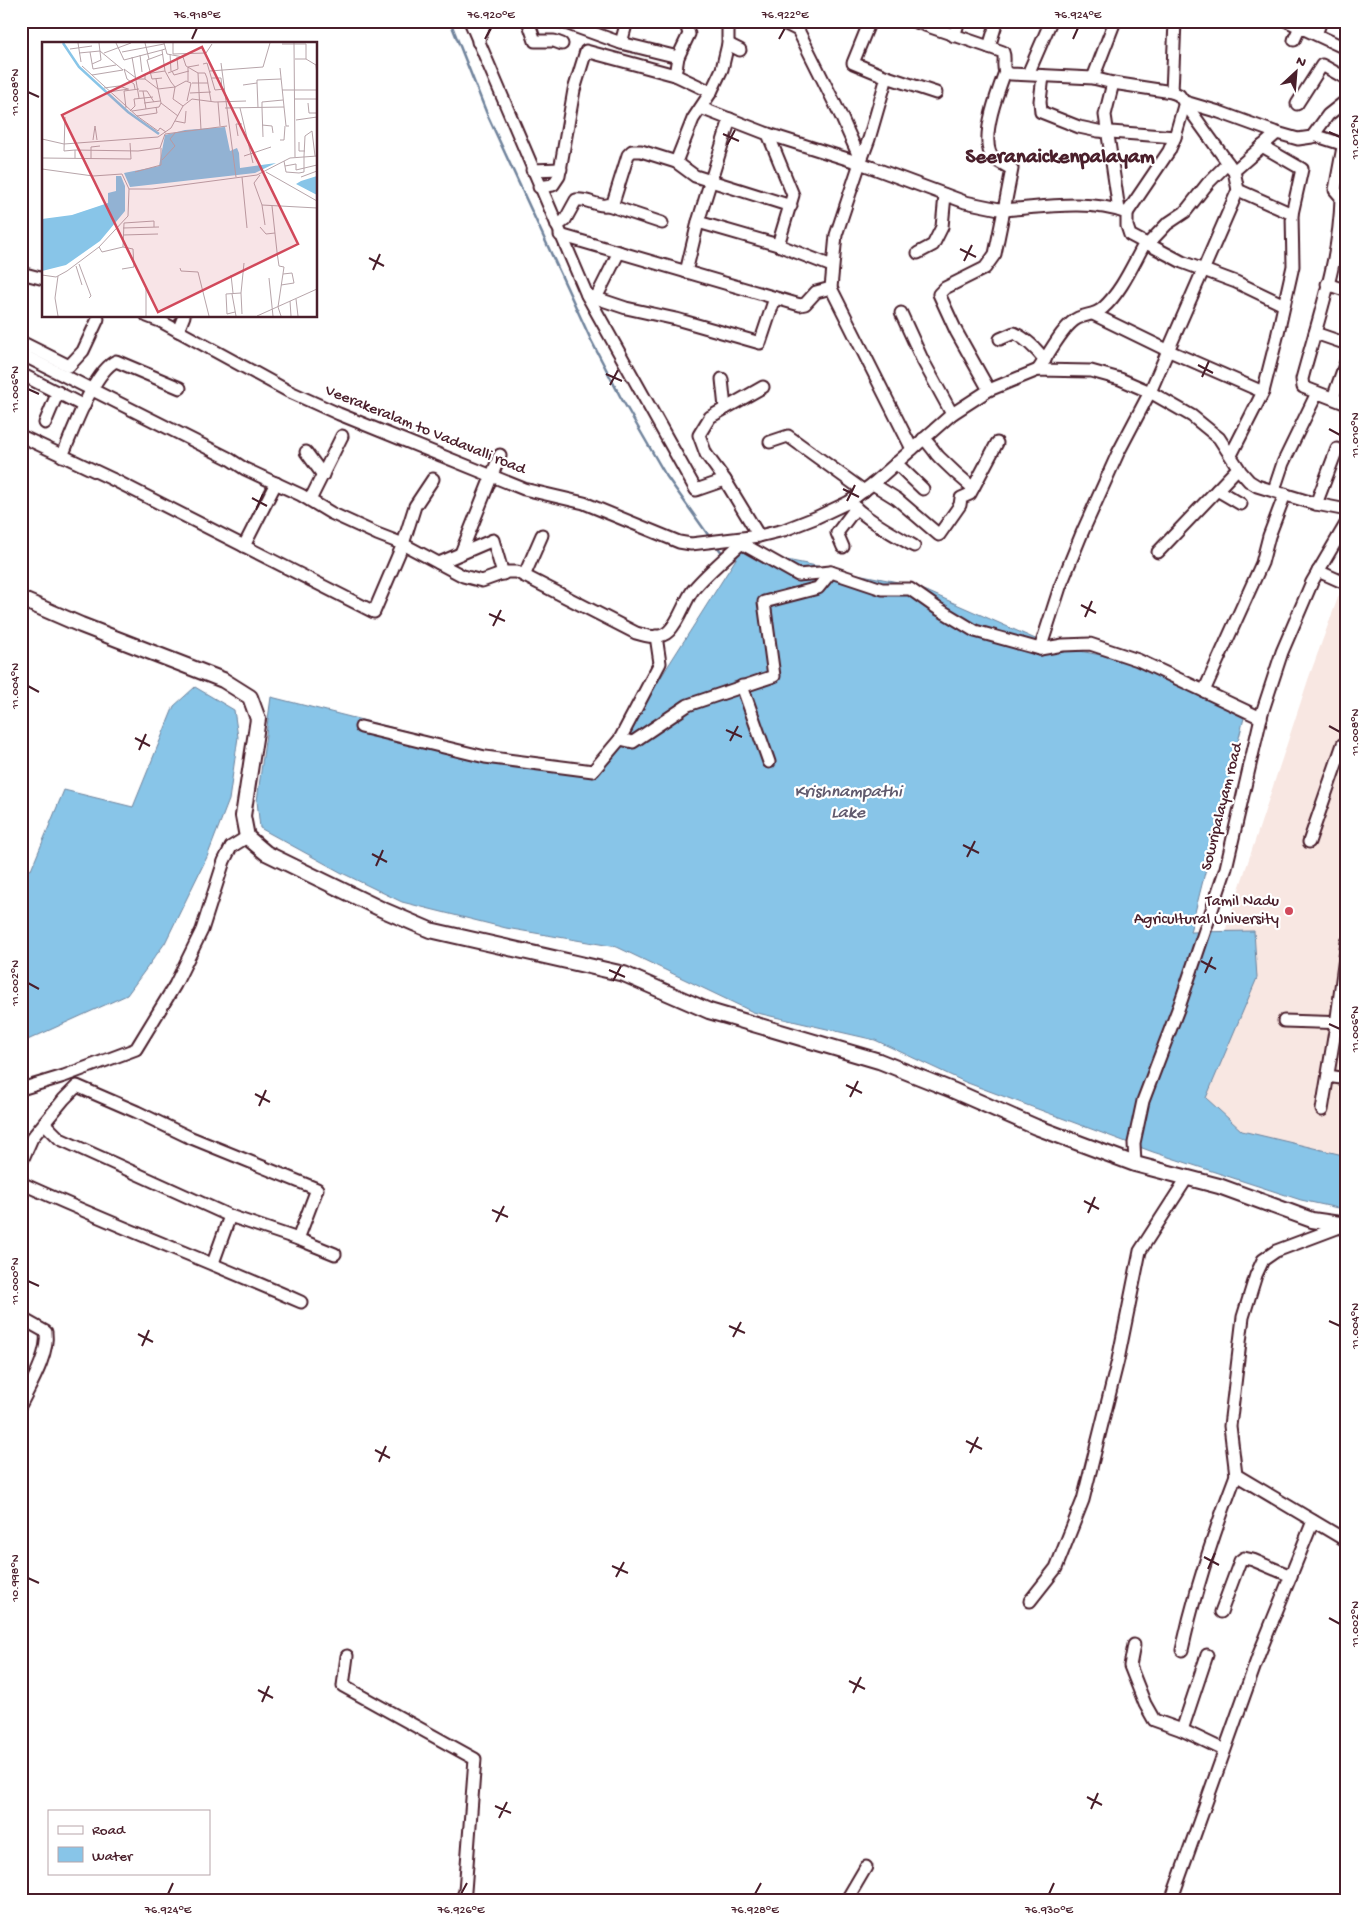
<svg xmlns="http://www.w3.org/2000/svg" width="1368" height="1922" viewBox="0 0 1368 1922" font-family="'Gochi Hand',sans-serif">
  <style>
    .built { fill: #f8e7e2 }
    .water { fill: #88c5e8; stroke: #6f839c }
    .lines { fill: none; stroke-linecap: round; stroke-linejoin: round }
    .stream { stroke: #6f839c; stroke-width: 2.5 }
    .minor-casing { stroke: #4a1f2b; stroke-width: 15 }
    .major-casing { stroke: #4a1f2b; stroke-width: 18 }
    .minor { stroke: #fff; stroke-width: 11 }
    .major { stroke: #fff; stroke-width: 14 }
    .ticks { fill: none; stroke: #4a1f2b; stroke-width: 2 }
    .poi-dot { fill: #d1495b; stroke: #fff; stroke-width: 2 }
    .labels { text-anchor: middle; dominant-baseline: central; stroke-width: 4.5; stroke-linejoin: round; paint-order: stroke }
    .street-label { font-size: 16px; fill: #4a1f2b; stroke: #fff }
    .poi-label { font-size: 16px; fill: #4a1f2b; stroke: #fff; text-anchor: end }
    .water-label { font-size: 18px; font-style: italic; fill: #60596d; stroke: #fff }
    .district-label { font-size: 21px; font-weight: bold; fill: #4a1f2b; stroke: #fff }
    .inset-river { fill: none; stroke: #88c5e8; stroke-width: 2.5 }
    .inset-road { fill: none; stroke: #b7a5aa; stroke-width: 1 }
    .view { fill: #d1495b; fill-opacity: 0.15; stroke: #d1495b; stroke-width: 2.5 }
    .inset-edge { fill: none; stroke: #4a1f2b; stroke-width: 2.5 }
    .neatline { fill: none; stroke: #4a1f2b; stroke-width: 2 }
    .ticks-label { font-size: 12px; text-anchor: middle; fill: #4a1f2b }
  </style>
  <rect width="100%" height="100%" fill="#fff"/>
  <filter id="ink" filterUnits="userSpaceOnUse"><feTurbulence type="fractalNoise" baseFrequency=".02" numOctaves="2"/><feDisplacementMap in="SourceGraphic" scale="10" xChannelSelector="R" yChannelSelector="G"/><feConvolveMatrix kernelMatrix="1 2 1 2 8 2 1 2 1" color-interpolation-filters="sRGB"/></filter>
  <g filter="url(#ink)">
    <path class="built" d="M1347 573V1195L1155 1144 1309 677Z"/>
    <g class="water">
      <path d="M741 551 913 585 1049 645 1131 661 1244 718 1190 932 1254 931 1257 978 1206 1098 1242 1131 1347 1156V1210L1301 1200 1153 1152 965 1082 875 1040 753 1012 617 947 506 928 402 902 342 873 260 828 257 801 271 697 576 774 616 748Z"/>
      <path d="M195 687 234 710 238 737 229 800 207 857 165 943 127 995 21 1043V868L31 870 64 790 133 807 174 706Z"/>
    </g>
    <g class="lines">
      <g class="stream">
        <path d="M450 21 487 114 591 340 620 396 665 474 711 539"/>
        <path d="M716 545 723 554"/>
      </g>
      <defs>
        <g id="minor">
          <path d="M470 21 587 295 696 490 725 480 759 536"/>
          <path d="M528 21 535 41H554L562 44"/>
          <path d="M560 21 621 43 678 57"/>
          <path d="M780 21 798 30 841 116 857 152 860 163 869 139 887 77"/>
          <path d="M870 21 853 63 887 77 936 93"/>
          <path d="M913 21 989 47"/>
          <path d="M997 21 989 47 1003 52C1006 59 1002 65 1005 72 998 91 982 133 990 153 993 160 1005 165 1012 169L1004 210C1044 207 1089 199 1127 213V226L1130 235 1145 243C1133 264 1122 291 1103 308 1095 315 1087 314 1078 318 1064 324 1047 357 1038 370"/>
          <path d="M1287 21 1347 49"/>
          <path d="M1316 34 1321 21"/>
          <path d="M954 36 959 21"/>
          <path d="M1294 40 1300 27"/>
          <path d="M478 42 486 21"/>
          <path d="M621 43 627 21"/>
          <path d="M728 44 740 50"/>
          <path d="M1005 72 1011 74 1093 78 1115 21"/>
          <path d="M1028 74 1051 21"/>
          <path d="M675 75 678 57 689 34 685 21"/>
          <path d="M1043 76 1040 101 1041 112 1079 127 1098 131 1175 137"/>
          <path d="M1093 78 1113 83 1105 115 1119 210"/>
          <path d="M1113 83 1172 92"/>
          <path d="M1297 104 1322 65 1347 79"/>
          <path d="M701 108 768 134 793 195 778 245"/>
          <path d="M768 134 860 163"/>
          <path d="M1314 135 1342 144 1343 147 1335 190 1341 197C1340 259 1318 319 1302 379L1303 387 1347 404"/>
          <path d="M1262 146 1302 169 1292 214"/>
          <path d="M676 162 693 119 711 92 722 69 728 44V21"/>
          <path d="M532 170 561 169"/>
          <path d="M1234 171 1277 133 1298 139 1312 137 1328 115 1347 100"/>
          <path d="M539 187 553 185 559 176 574 90 586 51 675 75 711 92"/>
          <path d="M608 205 662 223"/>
          <path d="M1127 213 1169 151 1175 137 1185 102 1219 112 1277 133"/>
          <path d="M698 222 778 245 832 266"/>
          <path d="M557 226 565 220 576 200C589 198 601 210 613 203L628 155 632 151H641L676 162 695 176 791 206"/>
          <path d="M560 235 800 305 805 304 816 292 831 288"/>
          <path d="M1145 243 1148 244 1167 224 1185 212 1208 183 1228 163"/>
          <path d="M1148 244 1182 262 1236 282 1284 305"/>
          <path d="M918 253 933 245 942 227 945 195"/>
          <path d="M686 272 698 222 730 119"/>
          <path d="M21 273 44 279"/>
          <path d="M1327 284 1347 291"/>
          <path d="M587 295 626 308 676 319 760 343 775 298"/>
          <path d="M596 298 619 252"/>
          <path d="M901 313 922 359 952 414"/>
          <path d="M1093 314 1167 350 1263 392"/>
          <path d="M147 316 160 321 288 391 339 414 524 489 584 503 679 542 691 544 759 536 784 530 815 518 849 502 875 482 952 414 989 390 1038 370 1091 371 1120 379 1150 392 1192 416 1219 438 1241 472 1249 481 1257 486 1316 504 1347 510"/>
          <path d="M178 331 184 316"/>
          <path d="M1315 333 1347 344"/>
          <path d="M1000 339 1014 333C1027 339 1036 349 1045 360"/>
          <path d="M21 342 69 366 83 351 98 319"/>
          <path d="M21 354 228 458 245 469 301 495 331 513 377 534 403 544 463 576 482 581 507 572H517L636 633C646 636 660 640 669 631 680 620 684 602 693 590 709 571 729 555 747 538"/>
          <path d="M21 374 84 406"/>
          <path d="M722 379 725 408"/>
          <path d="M1333 398 1347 359"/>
          <path d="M45 423 58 392"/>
          <path d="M21 436 112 479 374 612 403 544 415 506 433 479"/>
          <path d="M923 439C932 445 933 451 939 457 950 468 961 478 973 488"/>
          <path d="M770 442 788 436 864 491"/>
          <path d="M912 449 831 288 836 235 860 163 965 202 1004 210 995 254 985 268 945 288 939 294 956 331 989 390"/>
          <path d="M306 452 323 475"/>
          <path d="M1231 455 1263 392 1277 337 1293 266 1292 214 1238 190"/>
          <path d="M62 456C73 432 93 372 116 361L180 388"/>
          <path d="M896 463 923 489"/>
          <path d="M725 480 706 454 699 435 710 417 763 387"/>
          <path d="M873 484 897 499 939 535 960 505 961 498 970 494 997 443"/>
          <path d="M1217 490 1241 504"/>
          <path d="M1274 490 1283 463 1317 393"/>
          <path d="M310 500 342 436"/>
          <path d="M849 502C869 521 891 533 914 546"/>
          <path d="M1316 504 1337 449"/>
          <path d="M741 543 798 575 831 572 882 589H910L937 608 975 631 1040 649 1063 645 1090 644 1138 660 1261 718"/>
          <path d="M244 546 276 483"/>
          <path d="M843 547 837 533 856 508"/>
          <path d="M1158 552 1238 468"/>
          <path d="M461 553 500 455"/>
          <path d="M439 563 493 540 503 574"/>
          <path d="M1318 571 1347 584"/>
          <path d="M524 576 542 535"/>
          <path d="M1040 649 1060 587 1082 533 1118 453 1150 392 1238 190 1234 171 1228 163 1179 95 1172 92 1175 21"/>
          <path d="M742 686 769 762"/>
          <path d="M1204 691 1262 563 1269 536 1285 494"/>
          <path d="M361 727 485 757 593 771 620 739 660 663 656 636"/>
          <path d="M620 739 633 742 688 705 774 676 764 602 818 588 831 572"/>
          <path d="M1309 842 1343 744 1347 745"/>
          <path d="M1284 1021 1347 1023"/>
          <path d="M1328 1076 1347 1079"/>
          <path d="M21 1089 64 1076 136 1049 175 985 202 930 224 861 231 847 247 837"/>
          <path d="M1322 1110 1336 1025 1347 942"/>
          <path d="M45 1124 60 1139 230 1216 298 1239 335 1254"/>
          <path d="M21 1163 32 1138 64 1099 77 1086 137 1112 189 1137 317 1189 298 1239"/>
          <path d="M1135 1164 1134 1143 1143 1101 1180 1004 1226 868 1262 713 1282 652 1312 582 1347 522"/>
          <path d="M21 1183C113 1225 208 1261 301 1302"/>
          <path d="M1345 1225 1276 1251 1263 1260 1256 1275 1243 1317 1230 1426 1236 1475 1347 1541"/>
          <path d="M213 1263 230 1216"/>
          <path d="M21 1318 46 1332C49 1354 31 1384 21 1404"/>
          <path d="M1030 1601 1056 1568 1083 1500 1118 1360 1140 1251 1187 1178"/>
          <path d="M1221 1612 1240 1561 1244 1558 1253 1560 1291 1576"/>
          <path d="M1134 1645 1130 1666 1145 1704 1154 1720 1182 1730 1224 1750"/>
          <path d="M1182 1650C1195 1590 1214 1532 1236 1475"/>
          <path d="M347 1656 343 1686 475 1759 465 1891 461 1901"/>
          <path d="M1182 1730 1207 1655"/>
          <path d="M846 1901 866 1867"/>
          <path d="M1171 1901 1259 1654 1313 1521"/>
        </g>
        <path id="major" d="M21 599 81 625 223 680 250 697 258 719 243 816 247 837 266 853 381 909 430 930 624 974 709 1011 879 1061 952 1090 1036 1127 1135 1164 1219 1186 1312 1220 1347 1225"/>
      </defs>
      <use href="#minor" class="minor-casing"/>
      <use href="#major" class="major-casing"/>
      <use href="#minor" class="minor"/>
      <use href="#major" class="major"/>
    </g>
  </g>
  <path class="ticks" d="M192 39 197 28M485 39 491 28M779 39 785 28M1073 39 1078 28M28 92 39 97M1329 132 1340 137M723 134 739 141M727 145 735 130M960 249 976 257M369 258 384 266M964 261 972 245M373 270 380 254M1198 365 1213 373M606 374 622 381M1202 377 1209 361M610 385 618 370M28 389 39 394M1329 429 1340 435M843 489 859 497M252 498 267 506M847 501 855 485M256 510 263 494M1081 605 1096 613M489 614 505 621M1085 617 1092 601M493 626 501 610M28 686 39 692M1329 726 1340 732M726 730 742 737M135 738 150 746M730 741 738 726M139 750 146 734M963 845 979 853M372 854 387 862M967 857 975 841M376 866 383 850M1201 961 1216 969M609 970 625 977M1205 973 1212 957M613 981 621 966M28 983 39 989M1329 1024 1340 1029M846 1085 862 1093M255 1094 270 1102M850 1097 858 1081M259 1106 266 1090M1084 1201 1099 1209M492 1210 508 1217M1088 1213 1095 1197M496 1222 504 1206M28 1281 39 1286M1329 1321 1340 1326M729 1326 745 1333M138 1334 153 1342M733 1337 741 1322M142 1346 149 1330M966 1441 982 1449M375 1450 390 1458M970 1453 978 1437M379 1462 386 1446M1204 1557 1219 1565M612 1566 628 1573M1208 1569 1215 1553M616 1577 624 1562M28 1578 39 1583M1329 1618 1340 1624M849 1681 865 1689M258 1690 273 1698M853 1693 861 1677M262 1702 269 1686M1087 1797 1102 1805M495 1806 511 1813M1091 1809 1098 1793M499 1818 507 1802M168 1894 173 1883M461 1894 467 1883M755 1894 761 1883M1049 1894 1054 1883"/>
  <circle class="poi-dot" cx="1289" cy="911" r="5"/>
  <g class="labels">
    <g class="street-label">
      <text transform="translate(425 431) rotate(22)">Veerakeralam to Vadavalli road</text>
      <text transform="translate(1223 807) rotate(-76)">Sowripalayam road</text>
    </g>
    <g class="poi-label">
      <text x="1279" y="902">Tamil Nadu<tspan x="1279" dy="18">Agricultural University</tspan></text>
    </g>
    <g class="water-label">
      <text x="848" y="792">Krishnampathi<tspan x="848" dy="21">Lake</tspan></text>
    </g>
    <g class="district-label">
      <text x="1060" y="158">Seeranaickenpalayam</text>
    </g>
  </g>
  <g transform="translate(42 42)">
    <rect width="275" height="275" fill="#fff"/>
    <path d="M183 85 188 109 195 106 197 111 198 126 234 121 213 131 88 145 82 131 117 124 123 93 143 88ZM74 134H79L83 144V169L58 199 24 223 0 229V177L30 173 66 161V151L74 149ZM275 134V153L254 142 259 139Z" fill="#88c5e8"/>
    <path class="inset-river" d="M21 1 37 25 86 70 117 92"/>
    <path class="inset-road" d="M36 1 39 20M74 1 82 18 120 8M103 1 107 17M122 1 125 12 141 15 144 24 156 31 159 88M131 1V12L164 11 170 2M252 1 253 115M240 2H264V17M28 7 50 4M123 7 120 8 123 29 129 40 133 45 144 39 149 41 145 59M48 10 51 27 74 23M80 10 122 2M37 11 58 9 81 28 50 33 40 24M62 11 89 1M128 12 129 29M98 13 100 30M90 15 97 56M253 17H264L274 23 275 34M179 21 194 135M50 22 59 18 57 1M161 22 165 21 173 48 183 47M238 26 244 84H247M82 27 85 37 92 42 93 47M82 27 94 36M130 29 132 33 147 29M168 29 221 25 228 1M126 31 136 27 135 15M156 31H163L165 36 169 59M50 33 95 74 116 89 118 86 124 90M120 36 110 37 105 18 121 12M170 36H179L180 47M94 37H103L116 47 114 37M103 37V32L123 29M146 39V25L157 23M150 41H166M215 41 216 66M201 43 215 41V38L239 37M62 46 77 44 86 47M240 48H275V34M97 49H105L112 60M101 49 104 67M66 50 87 47M148 51 169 50M253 57H275V48M176 60 178 84M102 61 118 59M266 61 267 71H275M84 66 82 49 97 47M183 66 242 65M198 66 211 121M220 66 221 95M220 66V60L241 58M88 69 93 64 92 57 111 55M90 69 117 65 119 61M95 74 115 71 114 65M136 74 119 61 116 47 133 45 131 57 141 64M23 75 22 109 33 108M275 76V57M254 78 275 75M133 79 143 81 144 69M220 83 230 84 231 91M123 92 185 84M196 94 194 82H200M0 97 22 102 116 95 129 86 141 64 150 57 173 60 204 59M51 98 53 84 55 98M238 98H242L243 84M257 100V109H263M202 114 229 105M262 114 263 94 270 89 273 114M0 116 89 117 88 101M33 116V108L96 109 118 106 123 92M49 117V105L58 104M120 118 133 104 128 97 133 91M242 119 244 130 257 131 262 130V114M243 124 254 122V128M0 127 51 134 80 132 87 147H110L215 133 248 116 275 114M254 128 275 123M93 130 119 123V106M224 130 275 159M218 133 212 141 220 163 275 166M200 135 205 186M259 135 275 129M220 163 223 183M230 164 235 210 237 224 242 225 236 265 239 274M218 185 224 192 233 191M81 186 117 185M81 193 116 192M57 205 60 210 81 205 91 207 92 225 80 227M81 205 82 181 112 179V185M37 222 49 254 47 256M34 224 40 243M138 226 139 229 156 230 167 274M0 233 14 235 25 229 57 205 86 174 87 147M189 233 191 251M16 234 13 256 16 274M227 236 231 274M239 243 252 241 250 231 241 232M104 245V274M199 251 200 272M190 252 194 274M254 257 256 274M248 259 249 274M193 270 185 272 184 252 199 251 202 221M215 274 275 247"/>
    <path class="view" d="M160 5 256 202 116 270 20 73Z"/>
    <rect width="275" height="275" class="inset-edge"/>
  </g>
  <rect width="1368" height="1922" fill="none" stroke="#fff" stroke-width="55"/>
  <rect x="48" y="1810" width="162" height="65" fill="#ffffff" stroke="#b7a5aa"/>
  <rect x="58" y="1826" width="25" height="8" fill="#ffffff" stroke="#b7a5aa"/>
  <text x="92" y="1834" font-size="15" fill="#4a1f2b">Road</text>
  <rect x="58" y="1847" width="25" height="15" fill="#88c5e8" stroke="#b7a5aa"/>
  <text x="92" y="1860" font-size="15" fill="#4a1f2b">Water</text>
  <g transform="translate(1296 72) rotate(26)" stroke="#ffffff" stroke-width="4" paint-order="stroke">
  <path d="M0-4L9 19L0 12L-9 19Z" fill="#4a1f2b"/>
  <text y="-8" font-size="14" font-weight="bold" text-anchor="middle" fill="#4a1f2b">N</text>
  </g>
  <rect x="28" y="28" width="1312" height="1866" class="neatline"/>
  <g class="ticks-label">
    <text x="197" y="18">76.918°E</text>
    <text x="491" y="18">76.920°E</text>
    <text x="785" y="18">76.922°E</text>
    <text x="1078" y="18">76.924°E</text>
    <text transform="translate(14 92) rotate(-90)" y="4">11.008°N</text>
    <text transform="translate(1354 137) rotate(-90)" y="4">11.012°N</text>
    <text transform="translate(14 389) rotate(-90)" y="4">11.006°N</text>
    <text transform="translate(1354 435) rotate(-90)" y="4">11.010°N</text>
    <text transform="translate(14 686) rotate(-90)" y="4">11.004°N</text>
    <text transform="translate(1354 732) rotate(-90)" y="4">11.008°N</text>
    <text transform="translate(14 983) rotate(-90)" y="4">11.002°N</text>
    <text transform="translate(1354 1029) rotate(-90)" y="4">11.006°N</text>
    <text transform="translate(14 1281) rotate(-90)" y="4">11.000°N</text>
    <text transform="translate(1354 1326) rotate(-90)" y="4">11.004°N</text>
    <text transform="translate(14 1578) rotate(-90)" y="4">10.998°N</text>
    <text transform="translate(1354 1624) rotate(-90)" y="4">11.002°N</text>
    <text x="168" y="1913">76.924°E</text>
    <text x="461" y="1913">76.926°E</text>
    <text x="755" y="1913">76.928°E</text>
    <text x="1049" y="1913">76.930°E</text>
  </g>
</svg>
